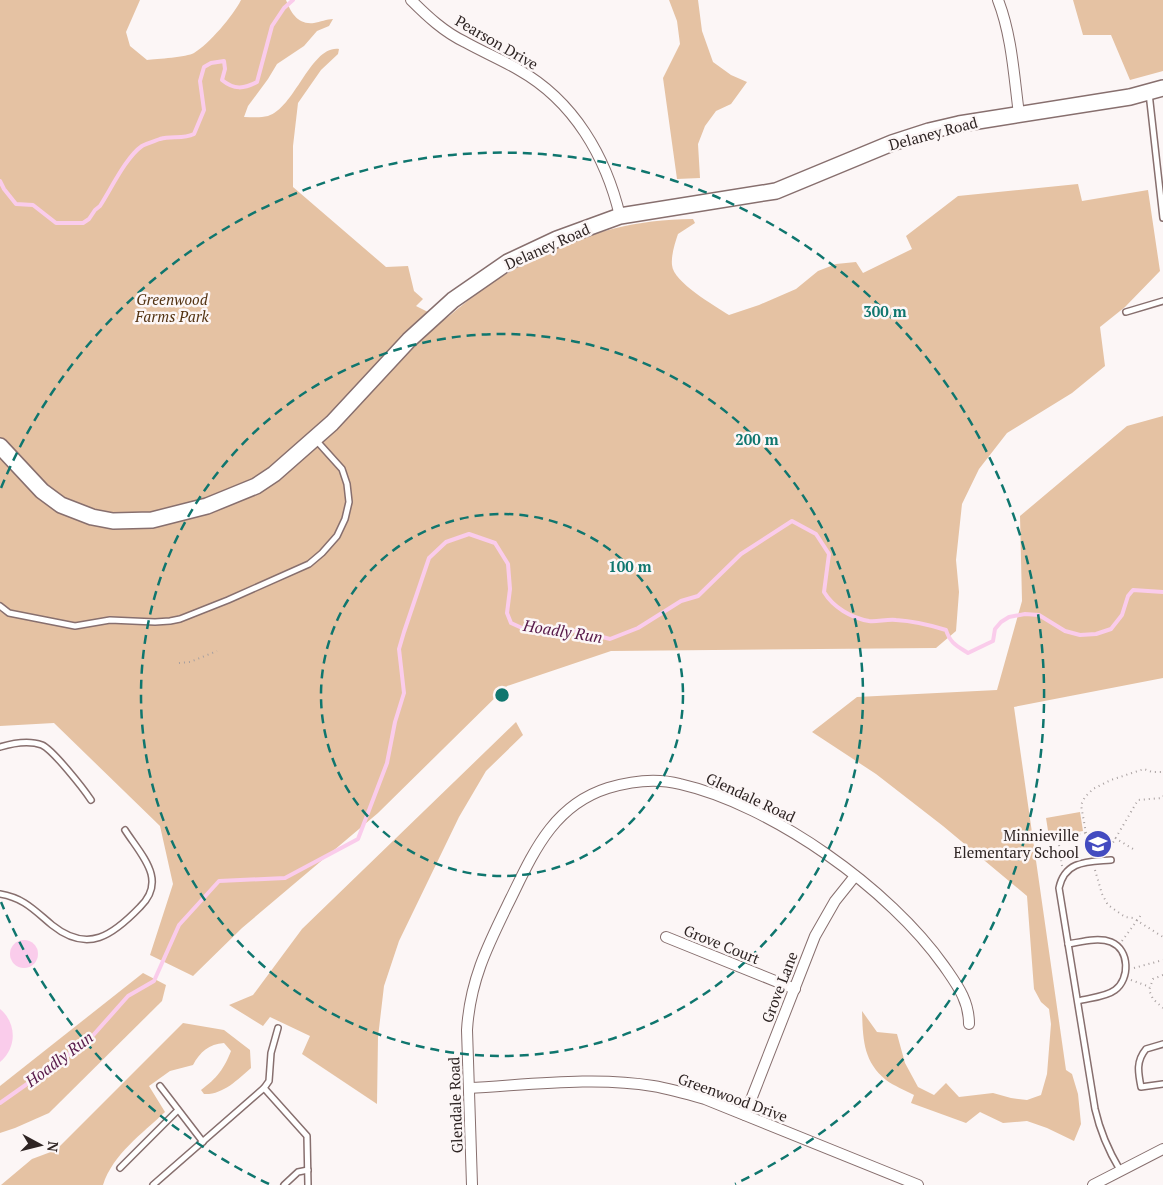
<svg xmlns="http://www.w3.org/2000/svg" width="1163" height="1185" viewBox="0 0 1163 1185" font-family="'PT Serif',serif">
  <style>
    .green { fill: #e5c2a3 }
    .water { fill: #facceb }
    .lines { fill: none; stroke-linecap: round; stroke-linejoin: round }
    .stream { stroke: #facceb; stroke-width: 4 }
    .lane-casing { stroke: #876f6e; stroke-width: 8 }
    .street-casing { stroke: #876f6e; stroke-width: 12 }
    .secondary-casing { stroke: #876f6e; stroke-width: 18 }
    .path { stroke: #a8a0a0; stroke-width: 2; stroke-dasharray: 1 4; stroke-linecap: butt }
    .lane { stroke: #fff; stroke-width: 5 }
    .street { stroke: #fff; stroke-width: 10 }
    .secondary { stroke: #fff; stroke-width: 15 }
    .ring { fill: none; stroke: #0f766e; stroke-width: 2.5; stroke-dasharray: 9 6 }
    .labels { text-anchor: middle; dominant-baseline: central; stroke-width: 5; stroke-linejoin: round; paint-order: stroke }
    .street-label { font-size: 15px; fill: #2e2423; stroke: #fcf6f6 }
    .park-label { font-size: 15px; font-style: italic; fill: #543413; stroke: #fcf6f6 }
    .poi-label { font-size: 15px; fill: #2e2423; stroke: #fcf6f6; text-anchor: end }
    .water-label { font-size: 16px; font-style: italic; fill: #561848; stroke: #fcf6f6 }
    .centre { fill: #0f766e; stroke: #fcf6f6; stroke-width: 2.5 }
    .ring-label { font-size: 15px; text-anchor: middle; font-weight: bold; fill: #0f766e; stroke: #fcf6f6; stroke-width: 5; stroke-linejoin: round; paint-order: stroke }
  </style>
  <rect width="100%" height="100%" fill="#fcf6f6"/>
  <g class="green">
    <path d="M0 0H140L126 32 130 46 147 60C157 59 187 57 194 53 209 44 233 16 241 0H286C291 13 298 25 314 23 320 22 327 19 333 19L329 26 317 31 304 46 277 64 268 79 248 106 244 117C252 117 260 118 268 116 295 108 311 45 339 49L338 54 321 70 298 103 293 146V187L386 267 408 266 414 291 423 299 416 306 444 320C462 306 480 289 499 278 561 242 620 219 693 219L695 223 678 234C675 243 671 255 672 265 673 282 715 306 729 315L759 305 796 289 818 271 836 264 856 262 863 273 912 249 906 236 958 196 1078 184 1082 201 1148 190 1160 271 1125 307 1100 327 1105 366 1072 393 1007 433 979 469 962 504 956 560 959 592 956 631 936 648 611 651 507 686 378 813 242 928 193 976 150 955 173 884 160 826 54 723 0 726Z"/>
    <path d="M669 0H698L702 31 713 62 731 75 747 82 731 104 716 111 705 126 698 144 700 178 677 179 663 78 680 44 677 21Z"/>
    <path d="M1073 0H1163V71L1130 80 1111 35H1083Z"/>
    <path d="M1163 416V678L1014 707 1066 1070 1072 1074 1078 1094 1081 1124 1074 1141 1047 1128 1027 1121 1003 1123 980 1112 966 1123 911 1103 914 1095C905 1090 894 1086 886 1080 863 1061 863 1039 862 1011L877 1032 897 1034 905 1063 918 1087 934 1095 946 1083 959 1097 993 1093 1011 1098 1027 1100 1041 1095 1047 1074 1051 1024 1049 1009 1041 1002 1034 989 1027 896 943 826 876 774 812 732 857 697 997 690 1022 601 1020 516 1127 426Z"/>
    <path d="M516 722 523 735 486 771 459 817 399 941 384 986 378 1037 377 1104 302 1054 310 1036 270 1017 263 1026 229 1005 253 995 302 929Z"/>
    <path d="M1080 812 1083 831 1049 837 1046 818Z"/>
    <path d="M143 973 166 985 162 1001 49 1113 15 1128 0 1133V1086Z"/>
    <path d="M183 1023 224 1030 250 1050 251 1068C237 1080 223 1095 204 1094L201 1090C217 1078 224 1069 231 1051L224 1043C209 1044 200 1052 193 1065L170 1071 149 1086 165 1112C142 1134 113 1154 103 1185H1L32 1159 56 1150Z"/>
  </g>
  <g class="water">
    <circle cx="24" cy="954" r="14"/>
    <path d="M0 1009C17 1023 17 1048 0 1062Z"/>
  </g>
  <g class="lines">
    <g class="stream">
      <path d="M0 181 4 189 16 204 33 205 56 223H83L89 219 95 210 100 206C111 189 126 157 142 146 147 143 155 141 160 139 172 135 182 140 194 134L204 110 200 81 204 67 211 63 224 61 225 69 222 80C234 90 244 89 257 82L272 26 284 8 293 0"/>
      <path d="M0 1103 88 1041 128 996 154 981 179 925 219 881 285 878 358 839 387 763 395 722 404 693 399 649 404 632 429 558 446 542 469 534 495 543 508 564 510 589 507 613 511 623 522 628 535 630 580 631 610 639 638 628 681 601 698 596 741 554 792 521 816 534 829 554 824 592C833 607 851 618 869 621 877 622 887 619 896 620 913 621 930 625 946 630 950 643 957 646 968 653L993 641 995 629 1001 622 1009 617 1025 614 1039 615 1065 631 1080 635 1096 634 1111 629 1122 615 1128 596 1133 590 1163 592"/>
    </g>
    <defs>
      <g id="lane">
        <path d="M1149 93 1163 218"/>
        <path d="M1126 312 1163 301"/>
        <path d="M0 606 9 613 75 626 110 620 155 622 170 621 180 619 228 600 309 564 322 553 337 536 345 519 349 502 347 484 342 469 315 439"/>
        <path d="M0 747C13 743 29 740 42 745 53 750 83 788 91 800"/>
        <path d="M1111 860C1088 862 1065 860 1059 888L1095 1109C1100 1131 1108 1150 1120 1170"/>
        <path d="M0 894C24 898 34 910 52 925 88 954 113 935 140 907 168 880 141 855 125 830"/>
        <path d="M1068 944C1081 942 1098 937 1111 942 1130 950 1130 979 1115 990 1106 997 1089 998 1078 1001"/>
        <path d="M1163 1044 1146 1049C1136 1061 1138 1072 1141 1087L1163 1084"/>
        <path d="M160 1086 203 1142"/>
        <path d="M264 1088 269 1081 271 1053 278 1028"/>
        <path d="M120 1168 178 1110"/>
        <path d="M153 1185 264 1088 307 1136 308 1185"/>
        <path d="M284 1185 298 1172 308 1170"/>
      </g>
      <g id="street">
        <path d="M411 0C427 16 444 32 465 42 483 52 502 60 519 70 574 101 606 157 620 216"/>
        <path d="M998 0C1012 36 1014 77 1019 114"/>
        <path d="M666 937 795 989"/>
        <path d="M469 1088C527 1085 596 1076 653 1086 671 1089 688 1094 705 1099L918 1185"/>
        <path d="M745 1115 815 936 835 901 855 876"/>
        <path d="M472 1185 467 1030C470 979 489 943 511 898 534 851 554 805 608 788 631 781 657 778 680 784 772 805 890 889 944 966 957 985 969 1000 969 1024"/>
        <path d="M1093 1185 1163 1149"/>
      </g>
      <path id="secondary" d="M0 446 42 491 61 505 92 517 113 521 152 520 207 506 256 486 274 474 332 423 409 340 453 300 508 262 557 239 620 216 776 191 892 143 929 131 959 124 1130 97 1163 88"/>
    </defs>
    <use href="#lane" class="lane-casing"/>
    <use href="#street" class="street-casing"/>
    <use href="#secondary" class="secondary-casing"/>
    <g class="path">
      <path d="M179 663 190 662 217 651"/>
      <path d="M1086 833 1081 805 1085 797 1093 789 1111 780 1144 769 1152 772H1163"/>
      <path d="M1115 838 1133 849"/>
      <path d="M1108 851 1138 800 1162 798 1163 796"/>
      <path d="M1062 866 1058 838 1086 833 1112 843"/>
      <path d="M1095 870 1102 894 1108 905 1125 917 1133 918 1163 937"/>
      <path d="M1122 941 1141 915"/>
      <path d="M1134 968 1163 960"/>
      <path d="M1163 975 1153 979 1149 990 1153 999 1163 1008"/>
      <path d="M1131 980 1150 987"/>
    </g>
    <use href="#lane" class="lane"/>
    <use href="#street" class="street"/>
    <use href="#secondary" class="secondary"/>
  </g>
  <g class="ring">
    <circle cx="502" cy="695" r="181"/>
    <circle cx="502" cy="695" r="361"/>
    <path d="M269 1184A542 542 0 0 1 1 902M1 488A542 542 0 1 1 735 1184"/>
  </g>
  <defs>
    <symbol id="school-disc" viewBox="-11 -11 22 22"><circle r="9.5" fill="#434bc0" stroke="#fcf6f6"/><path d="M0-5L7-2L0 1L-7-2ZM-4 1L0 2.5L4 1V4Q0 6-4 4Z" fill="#fff"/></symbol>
  </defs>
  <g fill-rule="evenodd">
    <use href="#school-disc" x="1082" y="828" width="32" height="32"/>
  </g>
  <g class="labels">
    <g class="street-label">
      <text transform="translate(497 42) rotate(30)">Pearson Drive</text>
      <text transform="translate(933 133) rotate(-15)">Delaney Road</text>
      <text transform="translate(547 246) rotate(-24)">Delaney Road</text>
      <text transform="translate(751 797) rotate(25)">Glendale Road</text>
      <text transform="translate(722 944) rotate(22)">Grove Court</text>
      <text transform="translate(779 987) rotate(-69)">Grove Lane</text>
      <text transform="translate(733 1097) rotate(20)">Greenwood Drive</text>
      <text transform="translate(455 1105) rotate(-92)">Glendale Road</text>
    </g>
    <g class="park-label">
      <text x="172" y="299">Greenwood<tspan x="172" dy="17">Farms Park</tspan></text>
    </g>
    <g class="poi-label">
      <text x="1079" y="835">Minnieville<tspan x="1079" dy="17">Elementary School</tspan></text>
    </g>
    <g class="water-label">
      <text transform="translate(563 631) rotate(9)">Hoadly Run</text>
      <text transform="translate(59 1059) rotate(-37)">Hoadly Run</text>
    </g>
  </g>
  <circle cx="502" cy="695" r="8" class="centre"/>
  <g class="ring-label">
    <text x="885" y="317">300 m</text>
    <text x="757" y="445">200 m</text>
    <text x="630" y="572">100 m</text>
  </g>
  <g transform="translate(40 1145) rotate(97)" stroke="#fcf6f6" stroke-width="4" paint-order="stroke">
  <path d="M0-4L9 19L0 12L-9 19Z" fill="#2e2423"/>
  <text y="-8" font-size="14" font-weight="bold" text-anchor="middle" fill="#2e2423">N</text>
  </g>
</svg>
